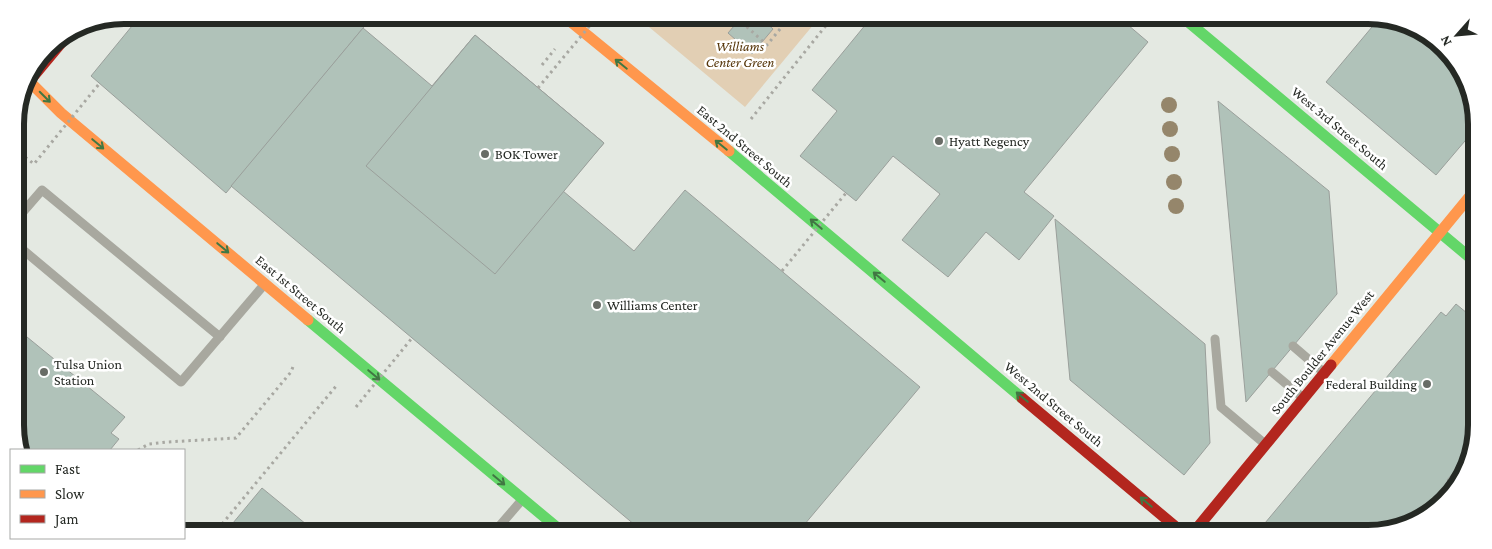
<svg xmlns="http://www.w3.org/2000/svg" width="1492" height="549" viewBox="0 0 1492 549" font-family="'Crimson Pro',serif">
  <style>
    .green { fill: #e2cfb4 }
    .building { fill: #b0c2b9; stroke: #9a9f9b }
    .lines { fill: none; stroke-linecap: round; stroke-linejoin: round }
    .path { stroke: #a8a8a2; stroke-width: 3; stroke-dasharray: 2.5 4; stroke-linecap: butt }
    .lane { stroke: #a8a89f; stroke-width: 9 }
    .fast { stroke: #63d668; stroke-width: 11 }
    .slow { stroke: #ff974d; stroke-width: 11 }
    .jam { stroke: #b3261e; stroke-width: 11 }
    .path-bridge { stroke: #a8a8a2; stroke-width: 3; stroke-dasharray: 2.5 4; stroke-linecap: butt }
    .tree { fill: #95866b }
    .oneway { stroke: #417743 }
    .poi-dot { fill: #686c66; stroke: #fff; stroke-width: 2 }
    .labels { text-anchor: middle; dominant-baseline: central; stroke-width: 5; stroke-linejoin: round; paint-order: stroke }
    .park-label { font-size: 14px; font-style: italic; fill: #553509; stroke: #fff }
    .street-label { font-size: 14px; fill: #252924; stroke: #fff }
    .poi-label { font-size: 14px; fill: #252924; stroke: #fff; text-anchor: start }
    .rim { fill: none; stroke: #252924; stroke-width: 6 }
  </style>
  <rect width="100%" height="100%" fill="#e4e9e2"/>
  <path class="green" d="M637 17 819 18 745 107Z"/>
  <g class="building">
    <path d="M141 15 373 16 226 193 91 76Z"/>
    <path d="M741 18H761L773 29 752 54 728 33Z"/>
    <path d="M871 18 1121 19 1148 42 1024 192 1054 216 1019 260 986 232 948 277 902 240 940 194 893 156 856 201 800 156 837 111 812 90Z"/>
    <path d="M1377 21H1403L1450 52 1476 110V128L1436 175 1326 82Z"/>
    <path d="M363 28 432 86 475 35 604 143 563 191 634 251 685 190 920 387 799 531H642L231 186Z"/>
    <path d="M475 35 604 143 495 274 366 166Z"/>
    <path d="M1218 101 1329 191 1337 294 1246 402Z"/>
    <path d="M1055 219 1205 344 1210 443 1184 475 1070 380Z"/>
    <path d="M1456 304 1473 318 1471 450 1470 451 1471 452V460L1459 478 1453 473 1447 480 1454 485 1435 511 1375 534 1264 533 1269 527 1265 523 1441 312 1446 316Z"/>
    <path d="M16 328 125 417 111 433 119 439 110 450H19L17 446Z"/>
    <path d="M262 488 312 529H228Z"/>
  </g>
  <g class="lines">
    <g class="path">
      <path d="M737 18 767 45 789 18"/>
      <path d="M542 65 555 49"/>
      <path d="M751 119 832 18"/>
      <path d="M138 450 149 444 167 442 236 438 291 372 294 364"/>
      <path d="M218 529 337 385"/>
    </g>
    <g class="lane">
      <path d="M16 220 42 190 220 337"/>
      <path d="M16 244 181 382 263 286"/>
      <path d="M1215 339 1221 407 1265 444"/>
      <path d="M1293 346 1322 371"/>
      <path d="M1272 372 1302 397"/>
      <path d="M496 530 521 501"/>
    </g>
    <g class="fast">
      <path d="M1186 20 1474 261"/>
      <path d="M729 151 1022 398"/>
      <path d="M308 320 560 530"/>
    </g>
    <g class="slow">
      <path d="M565 17 729 151"/>
      <path d="M26 78 61 113 308 320"/>
      <path d="M1331 365 1475 190"/>
    </g>
    <g class="jam">
      <path d="M22 90 72 30"/>
      <path d="M1022 398 1183 533"/>
      <path d="M1193 533 1331 365"/>
    </g>
    <g class="path-bridge">
      <path d="M538 88 597 17"/>
      <path d="M15 149 34 164 99 84"/>
      <path d="M782 271 846 193"/>
      <path d="M356 407 412 338"/>
    </g>
  </g>
  <g class="tree">
    <circle cx="1169" cy="105" r="8"/>
    <circle cx="1170" cy="129" r="8"/>
    <circle cx="1172" cy="154" r="8"/>
    <circle cx="1174" cy="182" r="8"/>
    <circle cx="1176" cy="206" r="8"/>
  </g>
  <defs><path id="oneway-shaft" d="M-6 0H5M1.5-3L5.5 0L1.5 3" fill="none" stroke-width="1.6" stroke-linecap="round" stroke-linejoin="round" transform="scale(1.25)"/></defs>
  <g class="oneway">
    <use href="#oneway-shaft" transform="translate(621 64) rotate(-141)"/>
    <use href="#oneway-shaft" transform="translate(45 97) rotate(45)"/>
    <use href="#oneway-shaft" transform="translate(98 144) rotate(40)"/>
    <use href="#oneway-shaft" transform="translate(721 145) rotate(-141)"/>
    <use href="#oneway-shaft" transform="translate(816 224) rotate(-140)"/>
    <use href="#oneway-shaft" transform="translate(223 248) rotate(40)"/>
    <use href="#oneway-shaft" transform="translate(879 277) rotate(-140)"/>
    <use href="#oneway-shaft" transform="translate(374 375) rotate(40)"/>
    <use href="#oneway-shaft" transform="translate(1022 397) rotate(-140)"/>
    <use href="#oneway-shaft" transform="translate(499 480) rotate(40)"/>
    <use href="#oneway-shaft" transform="translate(1146 502) rotate(-140)"/>
  </g>
  <g class="poi-dot">
    <circle cx="939" cy="141" r="5"/>
    <circle cx="485" cy="154" r="5"/>
    <circle cx="597" cy="305" r="5"/>
    <circle cx="44" cy="372" r="5"/>
    <circle cx="1427" cy="384" r="5"/>
  </g>
  <g class="labels">
    <g class="park-label">
      <text x="740" y="46">Williams<tspan x="740" dy="16">Center Green</tspan></text>
    </g>
    <g class="street-label">
      <text transform="translate(1340 128) rotate(40)">West 3rd Street South</text>
      <text transform="translate(745 146) rotate(40)">East 2nd Street South</text>
      <text transform="translate(301 294) rotate(40)">East 1st Street South</text>
      <text transform="translate(1322 352) rotate(-51)">South Boulder Avenue West</text>
      <text transform="translate(1054 404) rotate(40)">West 2nd Street South</text>
    </g>
    <g class="poi-label">
      <text x="949" y="141">Hyatt Regency</text>
      <text x="495" y="154">BOK Tower</text>
      <text x="607" y="305">Williams Center</text>
      <text x="54" y="364">Tulsa Union<tspan x="54" dy="16">Station</tspan></text>
      <text x="1417" y="384" text-anchor="end">Federal Building</text>
    </g>
  </g>
  <path d="M0 0H1492V549H0ZM124 24H1368A100 100 0 0 1 1468 124V425A100 100 0 0 1 1368 525H124A100 100 0 0 1 24 425V124A100 100 0 0 1 124 24Z" fill="#fff" fill-rule="evenodd"/>
  <path class="rim" d="M124 24H1368A100 100 0 0 1 1468 124V425A100 100 0 0 1 1368 525H124A100 100 0 0 1 24 425V124A100 100 0 0 1 124 24Z"/>
  <rect x="10" y="449" width="175" height="90" fill="#ffffff" stroke="#a8a9a7"/>
  <rect x="20" y="465" width="25" height="8" fill="#63d668" stroke="#a8a9a7"/>
  <text x="55" y="474" font-size="15" fill="#252924">Fast</text>
  <rect x="20" y="490" width="25" height="8" fill="#ff974d" stroke="#a8a9a7"/>
  <text x="55" y="499" font-size="15" fill="#252924">Slow</text>
  <rect x="20" y="515" width="25" height="8" fill="#b3261e" stroke="#a8a9a7"/>
  <text x="55" y="524" font-size="15" fill="#252924">Jam</text>
  <g transform="translate(1457 35) rotate(243)" stroke="#ffffff" stroke-width="4" paint-order="stroke">
  <path d="M0-4L9 19L0 12L-9 19Z" fill="#252924"/>
  <text y="-8" font-size="14" font-weight="bold" text-anchor="middle" fill="#252924">N</text>
  </g>
</svg>
